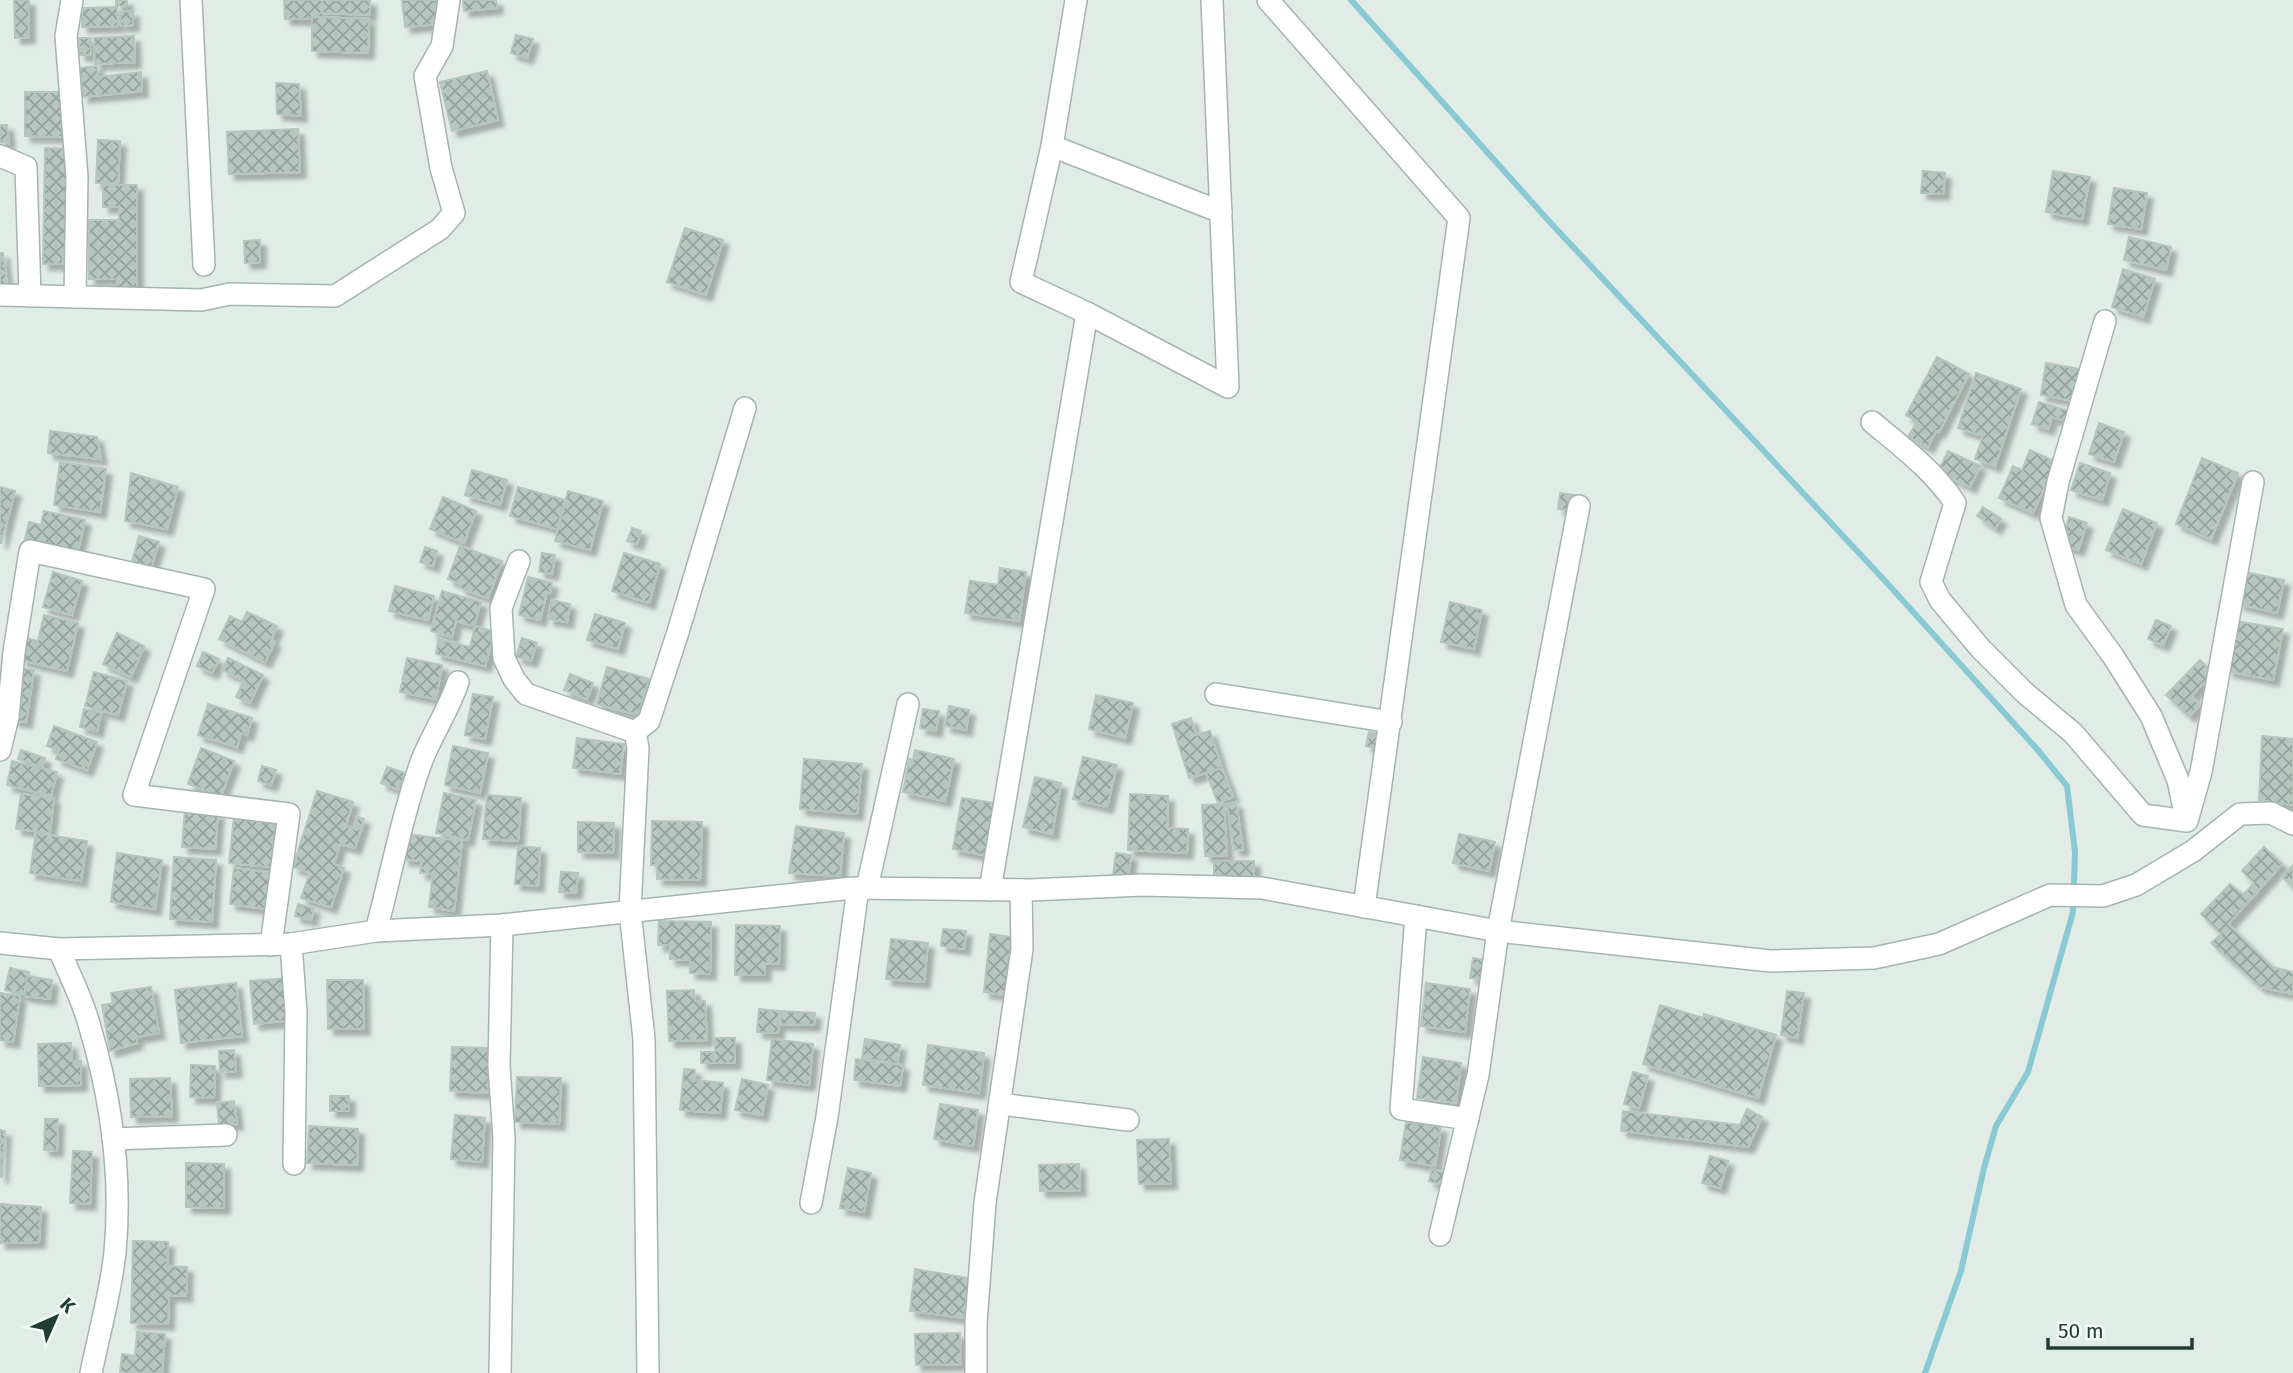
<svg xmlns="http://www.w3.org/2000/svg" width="2293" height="1373" viewBox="0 0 2293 1373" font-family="'Fira Sans',sans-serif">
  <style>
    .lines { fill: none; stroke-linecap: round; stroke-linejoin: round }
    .stream { stroke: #88c9d3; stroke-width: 6 }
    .building { fill: url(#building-cross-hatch); stroke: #b4c6be; stroke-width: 2; filter: url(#shadow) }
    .minor-casing { stroke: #a4b4ae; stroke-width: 24 }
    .minor { stroke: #fff; stroke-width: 21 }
  </style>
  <defs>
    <pattern id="building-cross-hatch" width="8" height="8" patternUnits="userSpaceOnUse" patternTransform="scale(1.75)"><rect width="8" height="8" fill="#b7c7c0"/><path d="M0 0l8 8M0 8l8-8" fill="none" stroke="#94a39d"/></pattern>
    <filter id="shadow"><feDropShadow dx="6" dy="6" stdDeviation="2" flood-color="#0004"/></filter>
  </defs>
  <rect width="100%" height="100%" fill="#e2ece7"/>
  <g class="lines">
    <path class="stream" d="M1351 0 1547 219 1887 583 2037 749 2067 786 2075 852 2073 912 2028 1072 1996 1126 1984 1168 1961 1271 1925 1373"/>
  </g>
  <g class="building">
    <path d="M14 0H29V37L15 38Z"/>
    <rect x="116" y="0" width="11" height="6"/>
    <path d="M284 0H323L324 19H285Z"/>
    <path d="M322 0H370V15L321 13Z"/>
    <path d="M402 0H437L439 24 405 27Z"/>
    <path d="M463 0H496L497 8 464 11Z"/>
    <path d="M117 7 118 26 82 27V8Z"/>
    <path d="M133 11V25L121 26 120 12Z"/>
    <path d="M312 17 369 19 368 53 312 51Z"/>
    <path d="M516 35 533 39 527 58 511 53Z"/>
    <path d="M134 36 135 62 95 64 94 38Z"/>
    <path d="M79 38H91V55H80Z"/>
    <path d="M97 66 98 77 141 72 142 91 83 97 80 68Z"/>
    <path d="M487 71 498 120 452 131 440 82Z"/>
    <path d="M276 83 299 84 301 116 277 114Z"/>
    <path d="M25 92H66L67 137 25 136Z"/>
    <path d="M0 125H7L9 143 0 142Z"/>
    <path d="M298 129 300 172 229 174 227 132Z"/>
    <path d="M98 140 120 141 118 183H96Z"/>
    <path d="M45 148 72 149 70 254H63V264H43Z"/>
    <path d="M1923 171 1945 173 1943 194 1921 193Z"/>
    <path d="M2053 171 2090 177 2082 219 2046 212Z"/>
    <path d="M103 185H137V294H117V279H89V220H119V207H103Z"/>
    <path d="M2114 188 2147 193 2141 229 2108 224Z"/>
    <path d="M685 228 723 240 706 295 667 282Z"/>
    <path d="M2129 237 2171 247 2166 270 2124 260Z"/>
    <path d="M260 240V262L245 263 244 241Z"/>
    <path d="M0 253H3L7 285H0Z"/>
    <path d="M2123 269 2155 279 2143 317 2112 307Z"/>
    <path d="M1937 357 1969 374 1939 432 1936 431 1928 447 1908 437 1917 421 1906 415Z"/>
    <path d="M2046 363 2080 369 2074 401 2041 395Z"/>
    <path d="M1976 373 2021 389 1995 466 1975 459 1983 436 1958 428Z"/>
    <path d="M2039 402 2069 411 2065 421 2052 417 2048 429 2032 424Z"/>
    <path d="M2099 423 2124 432 2114 462 2089 454Z"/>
    <path d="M50 431 97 437 101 459 48 453Z"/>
    <path d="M2030 450 2056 462 2033 513 1999 498 2013 466 2022 470Z"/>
    <path d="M1948 451 1980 466 1970 487 1938 472Z"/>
    <path d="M2202 458 2238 473 2211 539 2176 524Z"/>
    <path d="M60 462 106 469 100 512 54 505Z"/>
    <path d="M2080 463 2110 473 2102 500 2071 490Z"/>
    <path d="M472 470 507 480 500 505 465 495Z"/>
    <path d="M131 473 178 487 167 529 125 521Z"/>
    <path d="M0 487 15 491 1 543H0Z"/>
    <path d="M518 487 565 500 557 529 510 516Z"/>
    <path d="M568 491 603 501 590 550 555 541Z"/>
    <path d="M1560 493 1575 495 1573 511 1558 509Z"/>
    <path d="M443 497 476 511 464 543 430 529Z"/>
    <path d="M1983 507 2001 519 1995 528 1977 516Z"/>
    <path d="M2123 509 2157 523 2141 564 2106 550Z"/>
    <path d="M44 511 85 520 76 559 23 547 29 522 41 525Z"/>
    <path d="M2069 517 2087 523 2078 550 2060 544Z"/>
    <path d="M632 528 641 531 637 544 627 541Z"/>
    <path d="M139 536 159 542 150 571 131 565Z"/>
    <path d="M460 546 502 561 488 598 460 588 461 584 448 579Z"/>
    <path d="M425 547 437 551 433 566 420 562Z"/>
    <path d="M542 553 555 555 552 574 539 572Z"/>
    <path d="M624 553 660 564 649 603 612 591Z"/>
    <path d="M1000 568 1026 572 1019 621 965 613 970 581 998 585Z"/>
    <path d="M53 572 82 581 72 615 43 607Z"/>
    <path d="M2245 572 2284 580 2277 613 2238 604Z"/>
    <path d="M528 577 552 583 550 593 547 592 540 620 519 615Z"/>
    <path d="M395 586 434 596 428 620 389 611Z"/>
    <path d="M442 591 481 602 474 626 456 621 452 637 431 631Z"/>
    <path d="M552 600 570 604 567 622 548 619Z"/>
    <path d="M1450 602 1482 610 1474 649 1441 642Z"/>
    <path d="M247 612 277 626 271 640 275 642 265 662 219 639 230 616 242 622Z"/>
    <path d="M595 614 625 623 618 649 587 640Z"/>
    <path d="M44 615 78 623 67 671 21 660 26 638 38 641Z"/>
    <path d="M2156 620 2171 626 2163 645 2148 639Z"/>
    <path d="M2236 621 2283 629 2273 680 2227 671Z"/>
    <path d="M475 626 495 632 485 666 436 654 438 639 470 647Z"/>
    <path d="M117 633 144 646 131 677 103 664Z"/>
    <path d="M522 638 537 643 531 661 516 657Z"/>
    <path d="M203 652 219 659 212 673 197 666Z"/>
    <path d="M228 658 263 675 250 703 236 697 244 680 222 670Z"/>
    <path d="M407 658 442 665 436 699 400 692Z"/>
    <path d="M2200 660 2213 673 2191 696 2200 705 2189 716 2166 695Z"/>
    <path d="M607 667 649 679 638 715 597 704Z"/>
    <path d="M19 668 34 670 26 722 12 720Z"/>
    <path d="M94 672 127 681 118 715 85 706Z"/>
    <path d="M570 674 593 683 587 699 564 690Z"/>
    <path d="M473 694 493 697 485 739 465 735Z"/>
    <path d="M1096 695 1133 703 1125 738 1089 729Z"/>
    <path d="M208 704 252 718 247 735 241 733 237 747 198 735Z"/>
    <path d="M949 706 969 710 966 730 945 726Z"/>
    <path d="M84 709 101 713 97 731 80 727Z"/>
    <path d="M923 709 939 711 936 731 920 728Z"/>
    <path d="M1191 718 1196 735 1210 731 1222 768 1189 778 1172 724Z"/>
    <path d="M54 726 97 742 87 770 56 759 59 751 47 746Z"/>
    <path d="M1369 732 1378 734 1375 748 1366 746Z"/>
    <path d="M2262 736 2293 739V805L2259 800Z"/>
    <path d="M577 738 624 744 620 774 573 768Z"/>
    <path d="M453 746 488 753 480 793 445 785Z"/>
    <path d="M201 748 234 761 221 796 188 784Z"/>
    <path d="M21 750 45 758 42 767 18 759Z"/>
    <path d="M915 750 954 759 945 801 903 792 909 759 913 760Z"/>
    <path d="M1083 757 1117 765 1107 807 1073 799Z"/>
    <path d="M804 759 862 764 857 814 800 809Z"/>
    <path d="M12 761 57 772 51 796 7 785Z"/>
    <path d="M262 766 276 770 271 785 258 781Z"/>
    <path d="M387 767 405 773 400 790 381 783Z"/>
    <path d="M1222 768 1233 797 1218 803 1206 773Z"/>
    <path d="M1035 777 1061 783 1052 834 1023 827Z"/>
    <path d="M317 791 353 802 346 826 354 829 358 817 364 819 355 848 340 844 334 864 344 868 331 907 301 898 310 873 293 867Z"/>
    <path d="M444 793 476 800 468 840 436 833Z"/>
    <path d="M21 794 54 798 50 833 16 829Z"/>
    <path d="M1130 794 1168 796 1167 828 1188 829 1187 853 1128 850Z"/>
    <path d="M487 795 521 798 518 841 483 839Z"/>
    <path d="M962 798 995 803 988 856 953 849Z"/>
    <path d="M1236 802 1243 849 1234 850 1227 804Z"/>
    <path d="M1224 804 1227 855 1205 856 1202 805Z"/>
    <path d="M185 810 218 813 215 849 182 847Z"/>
    <path d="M234 817 276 822 271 867 229 863Z"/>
    <path d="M652 821 702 822 700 880 657 879V865H651Z"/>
    <path d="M578 822 614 823 613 853 578 852Z"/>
    <path d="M796 826 844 833 840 876 789 873Z"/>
    <path d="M36 833 87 841 81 881 30 873Z"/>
    <path d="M406 834 462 841 454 911 429 907 433 874 420 873 422 861 403 859Z"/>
    <path d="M1459 834 1495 842 1489 871 1453 863Z"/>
    <path d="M518 846 540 848 538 886 515 884Z"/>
    <path d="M2264 847 2282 864 2228 924 2272 967 2293 972V994L2260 987 2211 943 2221 934 2201 914 2230 884 2243 895 2254 883 2242 871Z"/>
    <path d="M117 853 162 860 155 909 111 902Z"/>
    <path d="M1116 853 1131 855 1128 877 1113 875Z"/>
    <path d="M174 857 216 860 212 922 170 919Z"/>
    <path d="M1214 861H1254V879L1214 880Z"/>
    <path d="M2293 865V887L2282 877Z"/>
    <path d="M234 868 271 873 267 909 230 904Z"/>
    <path d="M561 872 578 873 576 893 559 892Z"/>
    <path d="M298 904 314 908 311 920 295 916Z"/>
    <path d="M659 921 711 922 710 974 690 973V960L670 959V945H658Z"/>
    <path d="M736 925 780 926 779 964 765 963V975H735Z"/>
    <path d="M943 929 966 931 964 949 941 946Z"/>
    <path d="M990 934 1012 937 1005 995 984 992Z"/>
    <path d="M891 939 928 943 924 982 886 979Z"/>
    <path d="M1473 958 1488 960 1485 980 1470 978Z"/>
    <path d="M10 968 29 972 24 994 5 990Z"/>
    <path d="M27 976 52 980 50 999 25 996Z"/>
    <path d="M289 978 293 1020 254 1024 250 981Z"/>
    <path d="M327 980H363L364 1029H328Z"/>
    <path d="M236 983 242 1036 181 1043 175 990Z"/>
    <path d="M1426 983 1470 989 1465 1032 1421 1026Z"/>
    <path d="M151 987 159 1033 136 1037 137 1043 110 1051 102 1005 113 1003 111 993Z"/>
    <path d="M694 990 695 1001H705L707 1040 669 1041 667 991Z"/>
    <path d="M1787 991 1804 993 1797 1038 1781 1035Z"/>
    <path d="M0 993 20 996 13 1042 0 1040Z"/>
    <path d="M1660 1005 1703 1018 1704 1014 1776 1035 1758 1098 1643 1064Z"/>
    <path d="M759 1009 779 1011 778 1033 757 1032Z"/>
    <path d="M781 1011 815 1013 814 1025 780 1024Z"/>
    <path d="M715 1038H735V1063H701V1052H715Z"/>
    <path d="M772 1039 813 1044 809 1085 767 1080Z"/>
    <path d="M865 1039 900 1045 897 1064 862 1058Z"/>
    <path d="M71 1043 72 1061H81V1085L39 1086 38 1044Z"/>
    <path d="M928 1045 984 1053 979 1093 923 1085Z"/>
    <path d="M452 1047 490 1048 488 1093 450 1091Z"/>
    <path d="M234 1050 236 1071 220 1072 219 1051Z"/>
    <path d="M1423 1057 1461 1063 1456 1103 1417 1098Z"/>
    <path d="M856 1059 903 1065 900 1086 854 1080Z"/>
    <path d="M191 1065 215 1066 214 1098 190 1097Z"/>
    <path d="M684 1069 695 1070 694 1080 723 1083 720 1113 680 1110Z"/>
    <path d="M1633 1072 1648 1076 1639 1108 1624 1104Z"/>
    <path d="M517 1077 561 1078 559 1124 515 1122Z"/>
    <path d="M170 1078 172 1116 131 1117 130 1079Z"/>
    <path d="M742 1079 768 1085 762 1115 735 1110Z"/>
    <rect x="330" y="1096" width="19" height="15"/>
    <path d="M234 1101 237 1124 219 1125 217 1103Z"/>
    <path d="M940 1104 978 1110 973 1146 934 1139Z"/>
    <path d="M1747 1109 1762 1117 1748 1147 1621 1131 1623 1111 1740 1125Z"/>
    <path d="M455 1115 485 1118 482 1162 451 1159Z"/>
    <path d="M45 1119H58L57 1151 44 1150Z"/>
    <path d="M1406 1122 1441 1127 1435 1166 1400 1160Z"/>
    <path d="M309 1126 358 1129 357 1165 307 1163Z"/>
    <path d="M0 1130 5 1131 2 1177H0Z"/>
    <path d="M1169 1139 1171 1183 1139 1184 1137 1140Z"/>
    <path d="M73 1151 92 1152 90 1204 70 1203Z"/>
    <path d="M1710 1156 1728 1161 1720 1188 1702 1183Z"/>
    <path d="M186 1163 224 1164V1208L186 1207Z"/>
    <path d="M1079 1164 1080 1190 1040 1191 1039 1165Z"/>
    <path d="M848 1168 871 1173 864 1212 840 1208Z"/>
    <path d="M1432 1169 1449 1174 1445 1186 1429 1181Z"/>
    <path d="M0 1204 41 1207 39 1242 0 1243Z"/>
    <path d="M133 1241 168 1242 167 1266 187 1267 186 1296 169 1295 168 1324 131 1323Z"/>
    <path d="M915 1269 969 1278 964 1318 910 1311Z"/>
    <path d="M137 1332 165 1334 162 1373H120L122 1354 135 1356Z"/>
    <path d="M960 1333 961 1364 916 1365 915 1334Z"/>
  </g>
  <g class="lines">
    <defs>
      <g id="minor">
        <path d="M72 0 66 36 77 177 75 297"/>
        <path d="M191 0 204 265"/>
        <path d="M1076 0 1052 146 1221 212"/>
        <path d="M1268 0 1459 218 1364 907"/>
        <path d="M1052 146 1021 282 1087 313"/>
        <path d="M0 156 26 167 30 296"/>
        <path d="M0 295 201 300 230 294 335 296 440 229 454 213 441 168 425 76 442 46 449 0"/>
        <path d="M2105 321 2058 482 2051 518 2076 605 2113 656 2151 716 2178 780 2186 818"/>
        <path d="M1872 422C1902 447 1934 471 1955 503L1931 582 1940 600 1980 648 2025 693 2073 733 2143 815 2187 821 2201 772 2253 482"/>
        <path d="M519 561 501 608 504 658 514 679 526 694 635 732 638 748 630 911 644 1039 648 1373"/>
        <path d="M1216 694 1391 722"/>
        <path d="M635 732 649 721 678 632 745 408"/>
        <path d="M0 750 8 717 14 652 30 551 204 589 134 795 289 814 271 945"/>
        <path d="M867 888 908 704"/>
        <path d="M990 890 1087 313 1228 387 1212 0"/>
        <path d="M1416 916 1401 1109 1468 1119"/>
        <path d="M376 931C391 875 402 815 422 760 433 733 449 709 458 682"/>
        <path d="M0 943 59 949C69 974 82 998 89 1024 111 1097 122 1176 115 1252 111 1292 99 1333 91 1373"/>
        <path d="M291 944 296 1012 294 1164"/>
        <path d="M59 949 291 944 376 931 502 925 853 888 1029 890 1143 885 1262 888 1498 931 1770 961 1874 958 1939 944 2050 895 2103 896 2136 885 2193 851 2240 814 2271 813 2293 824"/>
        <path d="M1000 1104 1128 1120"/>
        <path d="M113 1139 226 1135"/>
        <path d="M811 1203 827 1117 858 888"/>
        <path d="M1440 1235 1478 1075 1498 931 1579 506"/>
        <path d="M500 1373 504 1138 499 1066 502 925"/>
        <path d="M976 1373V1323L985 1203 1022 949 1021 890"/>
      </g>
    </defs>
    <use href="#minor" class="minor-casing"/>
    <use href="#minor" class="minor"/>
  </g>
  <g transform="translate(56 1317) rotate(45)" stroke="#f2f9f5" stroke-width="5" paint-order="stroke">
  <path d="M0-5L12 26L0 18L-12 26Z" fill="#213e35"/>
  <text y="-10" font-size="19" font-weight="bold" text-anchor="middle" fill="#213e35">K</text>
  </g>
  <path d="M2048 1338v10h144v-10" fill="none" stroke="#213e35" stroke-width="3.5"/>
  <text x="2058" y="1338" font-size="21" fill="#213e35" stroke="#f2f9f5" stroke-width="5" paint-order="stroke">50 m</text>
</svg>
